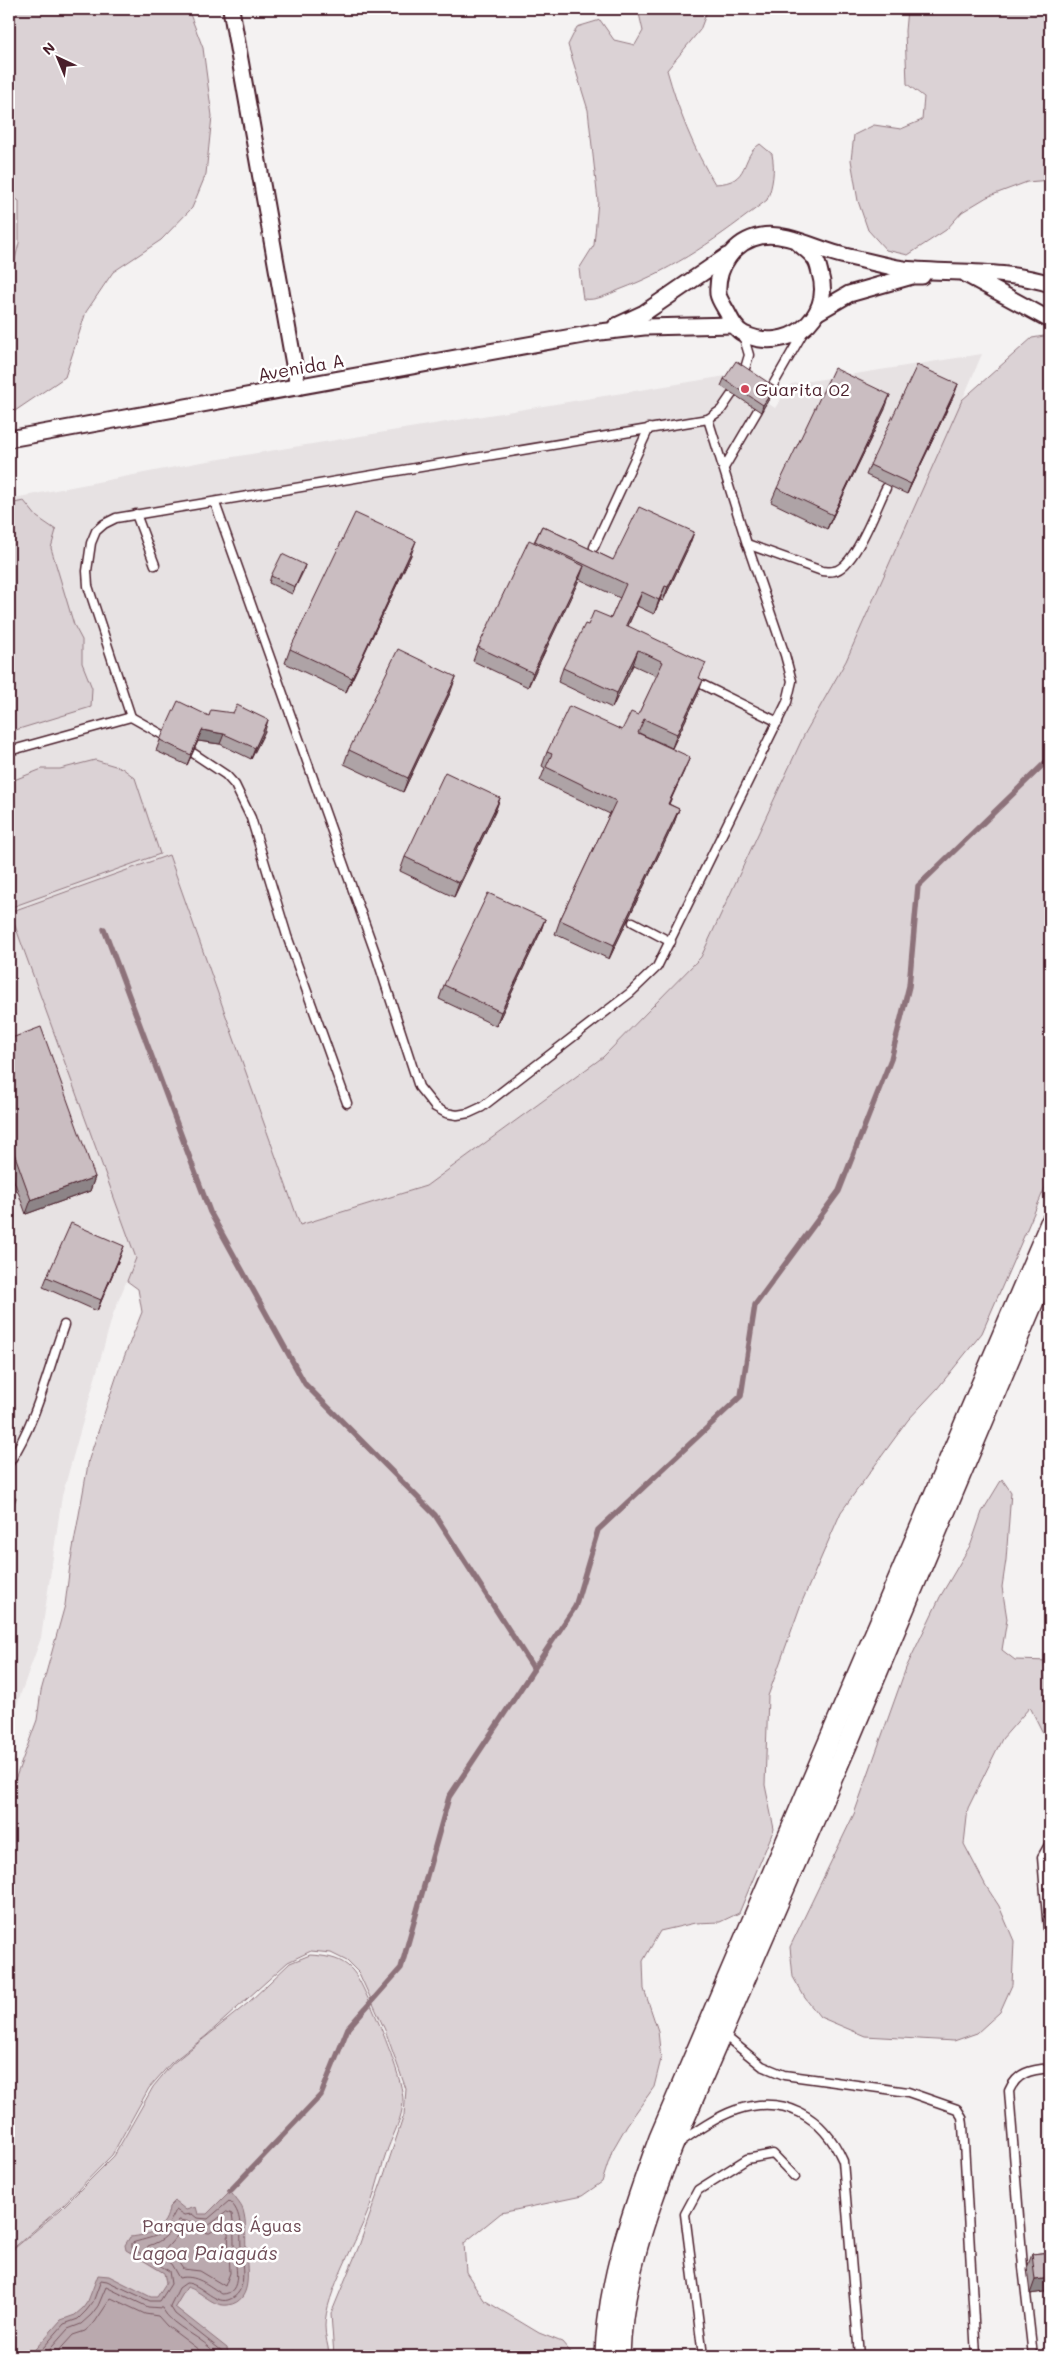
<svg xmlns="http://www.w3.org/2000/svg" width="1059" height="2365" viewBox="0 0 1059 2365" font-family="Mali,sans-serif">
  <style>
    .built { fill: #e7e2e3 }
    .green { fill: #dbd2d5; stroke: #927880 }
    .water { fill: #baa9ae; stroke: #8d727a }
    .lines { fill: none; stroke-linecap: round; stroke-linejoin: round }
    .shore { stroke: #77565f; stroke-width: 1 }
    .stream { stroke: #8d727a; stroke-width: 5.5 }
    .service-casing { stroke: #4a1f2b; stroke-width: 11 }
    .minor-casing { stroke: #4a1f2b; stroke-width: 19 }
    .tertiary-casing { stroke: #4a1f2b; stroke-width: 22 }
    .service { stroke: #fff; stroke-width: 8 }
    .minor { stroke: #fff; stroke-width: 15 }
    .tertiary { stroke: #fff; stroke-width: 19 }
    .wall { fill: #aea3a6; stroke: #4a1f2b }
    .shaded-wall { fill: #8d8487; stroke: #4a1f2b }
    .building { fill: #cabdc1; stroke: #4a1f2b }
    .poi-dot { fill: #d1495b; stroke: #fff; stroke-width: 2 }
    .labels { text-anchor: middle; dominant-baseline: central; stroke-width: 5; stroke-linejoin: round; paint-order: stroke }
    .street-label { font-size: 18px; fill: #4a1f2b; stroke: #fff }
    .poi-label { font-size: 18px; fill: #4a1f2b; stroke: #fff; text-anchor: start }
    .park-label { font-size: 18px; fill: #6e4c56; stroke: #fff }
    .water-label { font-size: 19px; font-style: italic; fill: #714f59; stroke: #fff }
  </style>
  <rect width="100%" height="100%" fill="#f4f2f2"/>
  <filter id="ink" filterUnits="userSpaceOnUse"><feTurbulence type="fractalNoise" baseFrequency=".02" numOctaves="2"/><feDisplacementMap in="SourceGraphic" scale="10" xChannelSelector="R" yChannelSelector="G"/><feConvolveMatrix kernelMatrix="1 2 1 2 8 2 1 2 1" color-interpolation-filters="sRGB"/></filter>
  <g filter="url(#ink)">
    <path class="built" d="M982 354 927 483 846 661 804 735 701 957 603 1057 426 1186 300 1225 169 855 10 912 136 1258 113 1314 62 1496 41 1638 9 1726V499L196 463 726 376 775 408 791 384Z"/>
    <g class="green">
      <path d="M9 9H188L203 48 212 116 206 174 192 208 161 240 113 272 86 312 65 377 9 415V284L19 243V201L9 194Z"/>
      <path d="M638 9H708L700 30 667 70C678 109 693 149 715 184 752 183 739 157 760 144L772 154C775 170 773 185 767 200 719 237 677 268 619 290 607 295 596 301 583 299L579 269 594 245 598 201 588 110 568 45 577 27 600 20 614 40 635 45 643 31Z"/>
      <path d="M907 9H1050V180L1027 182 987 197 962 212 946 230 908 255 886 250 868 230 858 201 851 160 854 135 874 125 901 129 922 120 924 97 907 84 905 31Z"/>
      <path d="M1050 335V1176L982 1333 937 1389 908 1420 841 1512 801 1604 768 1696 765 1785 774 1829 739 1913 720 1922 695 1923 660 1931 643 1961 644 1989 658 2031 661 2059 654 2087 627 2125 612 2151 602 2182 582 2196 501 2213 464 2243 466 2272 484 2300 539 2333 562 2342 574 2356H334L331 2314 359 2246 384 2175 404 2115 406 2089 385 2030 359 1973 347 1961 331 1953 311 1951 288 1962 206 2036 171 2063 149 2088 112 2155 61 2207 9 2252V1796L37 1720 41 1691 65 1605 70 1565 89 1459 117 1375 142 1312 138 1289 127 1281 136 1258 10 912 169 855 300 1225 426 1186 603 1057 701 957 804 735 846 661 962 400 1032 338Z"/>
      <path d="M24 501 37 517 56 530 51 548 74 625 82 640V663L92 688 91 707 9 732V504Z"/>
      <path d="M95 760 122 768 135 778 160 854 9 908V782L42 769H60Z"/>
      <path d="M1002 1479 1011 1492 1006 1560 1002 1587 1007 1619 1002 1650 1015 1660 1050 1661V1731L1043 1733 1030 1707 1002 1739 968 1808 964 1844 986 1886 999 1906 1014 1941 1012 1985 1000 2012 977 2033 954 2041 865 2036 820 2017 805 1998 793 1977 790 1947 854 1814 906 1668 940 1597 971 1544 982 1512Z"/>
      <path d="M310 1955C352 1957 355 1971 371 2005 380 2025 404 2082 403 2102 402 2118 394 2133 388 2148 381 2167 377 2187 370 2206 359 2237 325 2295 325 2326 325 2336 328 2347 330 2356H9V2253L60 2210 114 2156 153 2087 172 2064 248 2003 290 1963Z"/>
    </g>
    <path class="water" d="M230 2191C234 2197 241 2204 243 2210 247 2223 245 2236 246 2249 246 2266 255 2301 228 2305 212 2307 202 2291 187 2287L175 2307 227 2348 229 2356H29L61 2320 75 2315 83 2308 88 2301 98 2275 109 2276 151 2297H157L166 2283 164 2273 126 2250 125 2245 130 2237C150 2235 167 2229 169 2207L175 2201 186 2210 196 2207 198 2214H207Z"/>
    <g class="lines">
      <g class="shore">
        <path d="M227 2212 232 2214C234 2226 234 2237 234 2250 235 2263 244 2294 222 2294 208 2285 196 2274 179 2278L171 2264 147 2249 148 2246C164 2241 170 2233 179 2220L209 2225Z"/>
        <path d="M223 2225 226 2226 228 2232 230 2273 225 2286 200 2271 183 2269 177 2260 164 2251 183 2229 209 2233Z"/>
        <path d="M36 2356 64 2324 78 2319 86 2311 93 2302 101 2280 107 2281 150 2301H160L171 2284 169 2271 132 2248V2243C161 2234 162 2239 176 2210L184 2215 192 2214 197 2218 208 2219 229 2201C243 2212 240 2232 241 2248 241 2264 250 2293 228 2300 214 2304 200 2283 186 2283L179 2288 170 2306 175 2314 222 2351 224 2356"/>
        <path d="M44 2356 68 2329 81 2324 91 2315 98 2306 106 2287 148 2307 162 2308C173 2329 204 2336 217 2356"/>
        <path d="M54 2356 73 2335 85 2331 95 2322 111 2298 145 2314 158 2316 167 2326 207 2356"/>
      </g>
      <g class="stream">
        <path d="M104 929 210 1212 305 1384 435 1515 534 1669"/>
        <path d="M230 2191 321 2095 348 2028 401 1968 449 1797 575 1607 598 1530 741 1396 755 1305 839 1191 891 1059 909 986 918 886 1050 758"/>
      </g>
      <defs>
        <g id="service">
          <path d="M743 335 749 355 743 375"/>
          <path d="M769 392 804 331"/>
          <path d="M724 468 758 410"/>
          <path d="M215 503 376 955 419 1087 435 1107 446 1113 457 1115 469 1113 482 1107 630 993 657 967 787 702 792 681 785 655 747 544 708 419"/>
          <path d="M136 514 155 565"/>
          <path d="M747 544 822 571C825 571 830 572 834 571 855 567 876 508 886 488"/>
          <path d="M594 547 649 428"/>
          <path d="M703 685 778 722"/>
          <path d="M131 717 163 735"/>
          <path d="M9 751 131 717 88 586 87 571 91 543 96 531 104 524 116 518 708 419 721 410 732 394"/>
          <path d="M193 753 226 775 235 785 251 818 287 936 347 1103"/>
          <path d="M633 922 671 942"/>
          <path d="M9 1463C36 1423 48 1370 64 1325"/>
          <path d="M1050 1843 1042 1857 1048 1930 1050 1934"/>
          <path d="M723 2034 762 2066 784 2075 908 2092 957 2109 962 2117 963 2125 976 2356"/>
          <path d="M679 2143C696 2131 716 2117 736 2110 784 2094 823 2116 843 2161L859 2356"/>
          <path d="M703 2356 685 2214 698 2190 747 2159 773 2154 795 2177"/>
          <path d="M1033 2356 1023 2267 1009 2091C1017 2072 1031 2070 1050 2068"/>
        </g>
        <g id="minor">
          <path d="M231 9 298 387"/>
          <path d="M796 241C802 247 811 252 815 259 818 263 819 269 820 273 834 319 786 354 744 334 736 330 732 322 728 314 725 308 719 300 718 294 716 267 734 241 761 236 786 231 820 251 845 256 864 260 884 266 904 269 953 274 1004 269 1050 284"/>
          <path d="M967 275 1050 320"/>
          <path d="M818 312 849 294 912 276H922"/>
          <path d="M616 326 644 313 727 256"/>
          <path d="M9 439 600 332 644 327 734 325"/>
        </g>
        <g id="tertiary">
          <path d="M605 2356C607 2280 633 2209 659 2138L1050 1223"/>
          <path d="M620 2356C622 2283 646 2214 673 2146L847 1745 1050 1263"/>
        </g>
      </defs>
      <use href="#service" class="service-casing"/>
      <use href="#minor" class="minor-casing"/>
      <use href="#tertiary" class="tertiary-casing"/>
      <use href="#service" class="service"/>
      <use href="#minor" class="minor"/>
      <use href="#tertiary" class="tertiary"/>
    </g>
    <g class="wall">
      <path d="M724 379 772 394 761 412 721 386Z"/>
      <path d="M958 384 954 395 907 494 866 475 870 465Z"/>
      <path d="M885 409 827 529 771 502 777 488Z"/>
      <path d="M542 526 613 560 694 532 689 546 663 601 660 600 654 614 637 606 628 626 700 678 698 694 672 748 639 733 684 771 669 804 679 809 674 823 609 959 555 934 560 920 610 814 540 781 545 768 542 766 547 752 622 730 638 715 657 676 633 665 612 708 558 682 563 668 588 625 611 618 620 598 579 579 528 687 473 661 478 647 534 542Z"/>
      <path d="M411 555 346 692 285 663 290 649Z"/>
      <path d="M305 565 292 594 269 583 271 576Z"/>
      <path d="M451 691 403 792 344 764 349 750Z"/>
      <path d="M233 713 265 731 251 759 220 744 198 741 187 765 156 751 160 740 209 716Z"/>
      <path d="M500 798 495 812 454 897 400 871 405 857Z"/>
      <path d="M545 919 540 933 496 1026 439 999 444 985Z"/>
      <path d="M9 1039 95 1177 90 1191 26 1214 9 1167Z"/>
      <path d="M120 1257 97 1311 43 1287 47 1277Z"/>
      <path d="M1050 2252V2291L1030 2294 1027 2268 1032 2254Z"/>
    </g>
    <g class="shaded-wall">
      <path d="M958 384 954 395 907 494 911 484Z"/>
      <path d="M775 387 772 394 761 412 763 405Z"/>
      <path d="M890 395 885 409 827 529 833 515Z"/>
      <path d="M694 532 689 546 663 601 668 587Z"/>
      <path d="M416 541 411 555 346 692 352 678Z"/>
      <path d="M305 565 303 572 292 594 295 587Z"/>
      <path d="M584 566 579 580 528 687 533 673Z"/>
      <path d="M665 586 660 600 654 614 659 600Z"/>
      <path d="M642 592 637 606 621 640 626 625Z"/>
      <path d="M638 650 633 665 612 708 617 693Z"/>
      <path d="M456 677 451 691 403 792 408 778Z"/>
      <path d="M703 680 698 694 672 748 677 734Z"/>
      <path d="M268 720 265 731 251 759 255 748Z"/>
      <path d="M202 730 224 734 220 744 198 741 187 765 191 755Z"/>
      <path d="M690 757 684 771 662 818 668 804Z"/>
      <path d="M500 798 495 812 454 897 459 883Z"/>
      <path d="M679 809 674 823 609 959 614 945Z"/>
      <path d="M545 919 540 933 496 1026 501 1012Z"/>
      <path d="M95 1177 90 1191 26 1214 31 1200Z"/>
      <path d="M124 1246 120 1257 97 1311 101 1300Z"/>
      <path d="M1050 2278V2291L1030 2294 1035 2280Z"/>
    </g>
    <g class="building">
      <path d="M736 361 775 387 763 405 724 379Z"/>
      <path d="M917 365 958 384 911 484 870 465Z"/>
      <path d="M834 368 890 395 833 515 777 488Z"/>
      <path d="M639 507 694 532 668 587 665 586 659 600 642 592 626 625 706 663 699 678 703 680 677 734 644 719 638 733 690 757 668 804 679 809 614 945 560 920 616 801 546 767 552 754 547 752 569 706 622 730 631 712 638 715 663 662 638 650 617 693 563 668 585 624 588 625 594 611 611 618 626 584 535 541 542 526 613 560Z"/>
      <path d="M355 513 416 541 352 678 290 649Z"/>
      <path d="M529 540 584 566 533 673 478 647Z"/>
      <path d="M282 554 305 565 295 587 271 576Z"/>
      <path d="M398 649 456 677 408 778 349 750Z"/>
      <path d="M178 701 209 716 211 710 233 713 237 705 268 720 255 748 224 734 202 730 191 755 160 740Z"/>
      <path d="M445 772 500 798 459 883 405 857Z"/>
      <path d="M488 893 545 919 501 1012 444 985Z"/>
      <path d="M41 1027 95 1177 31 1200 9 1139V1039Z"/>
      <path d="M71 1223 124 1246 101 1300 47 1277Z"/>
      <path d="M9 1496 16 1498 9 1519Z"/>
      <path d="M1050 2252V2278L1035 2280 1032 2254Z"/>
      <path d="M295 2351 296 2356H277Z"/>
    </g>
  </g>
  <circle class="poi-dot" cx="745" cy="389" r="5"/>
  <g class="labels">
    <g class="street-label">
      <text transform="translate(301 367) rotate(-10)">Avenida A</text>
    </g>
    <g class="poi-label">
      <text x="755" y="389">Guarita 02</text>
    </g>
    <g class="park-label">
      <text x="222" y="2225">Parque das Águas</text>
    </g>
    <g class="water-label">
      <text x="205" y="2252">Lagoa Paiaguás</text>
    </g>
  </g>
  <rect width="1059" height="2365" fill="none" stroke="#fff" stroke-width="30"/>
  <rect x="15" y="15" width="1029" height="2335" fill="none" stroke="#4a1f2b" stroke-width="2" filter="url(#ink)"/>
  <g transform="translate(58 58) rotate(316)" stroke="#ffffff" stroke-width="4" paint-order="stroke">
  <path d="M0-4L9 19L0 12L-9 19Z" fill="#4a1f2b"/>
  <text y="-8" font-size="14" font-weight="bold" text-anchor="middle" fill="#4a1f2b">N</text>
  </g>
</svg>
